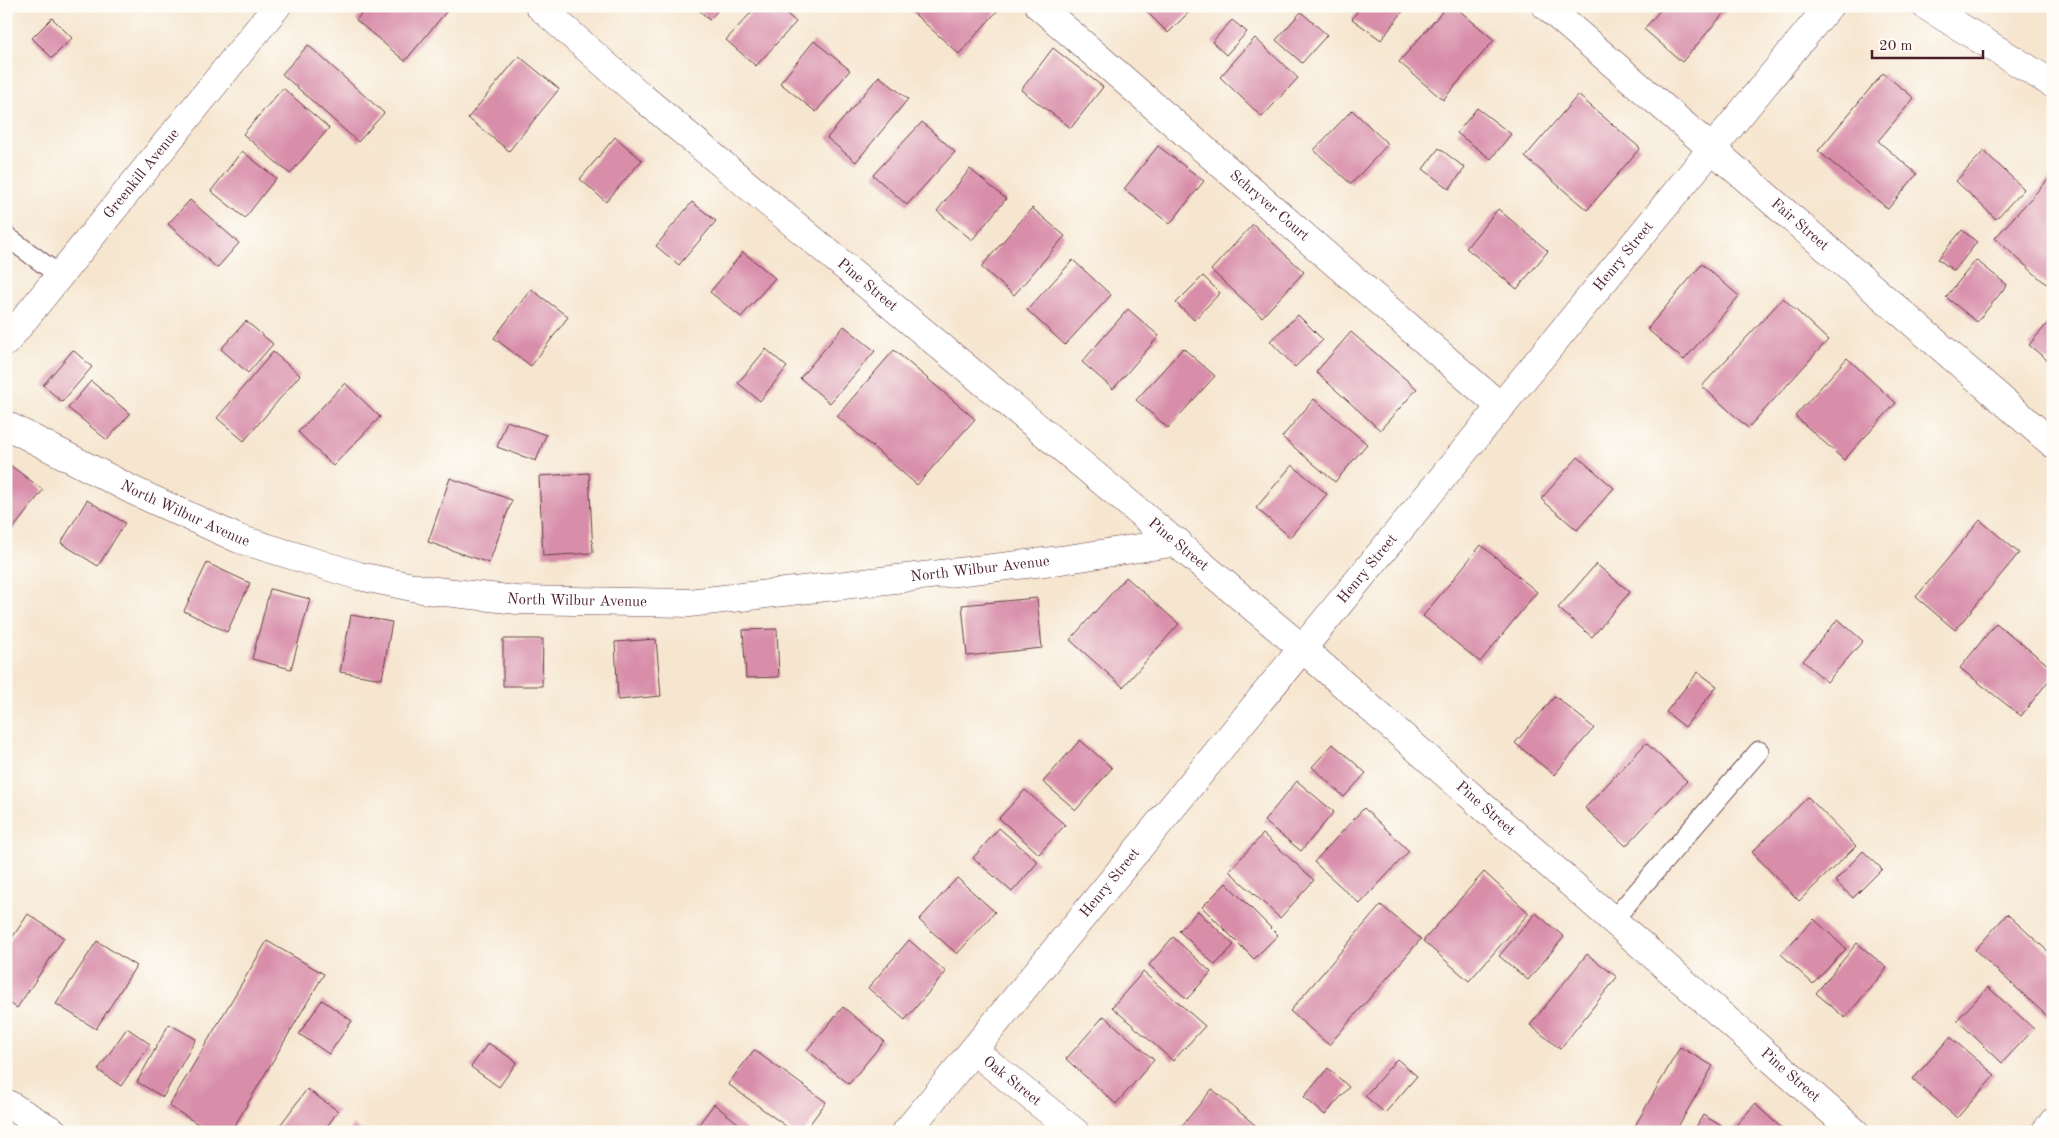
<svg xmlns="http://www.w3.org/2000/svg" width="2059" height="1138" viewBox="0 0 2059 1138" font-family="'Old Standard TT',serif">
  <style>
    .building { fill: #d88da9 }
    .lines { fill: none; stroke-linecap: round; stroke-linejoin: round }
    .service-casing { stroke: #643d44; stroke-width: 21 }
    .minor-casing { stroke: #643d44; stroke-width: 29 }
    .primary-casing { stroke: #643d44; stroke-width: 29 }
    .service { stroke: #fff; stroke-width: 19 }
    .minor { stroke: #fff; stroke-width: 28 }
    .primary { stroke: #fff; stroke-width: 28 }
    .labels { text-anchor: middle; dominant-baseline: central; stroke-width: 5; stroke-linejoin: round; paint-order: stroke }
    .street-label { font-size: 15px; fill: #4a1f2b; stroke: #fdfcf7 }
  </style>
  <rect width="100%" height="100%" fill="#fdfcf7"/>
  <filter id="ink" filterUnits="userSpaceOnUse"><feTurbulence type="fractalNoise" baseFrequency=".02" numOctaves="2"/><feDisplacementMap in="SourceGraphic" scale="10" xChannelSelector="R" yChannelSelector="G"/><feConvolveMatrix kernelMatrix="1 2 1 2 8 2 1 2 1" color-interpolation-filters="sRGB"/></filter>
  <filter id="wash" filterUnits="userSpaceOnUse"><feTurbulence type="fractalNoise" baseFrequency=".0096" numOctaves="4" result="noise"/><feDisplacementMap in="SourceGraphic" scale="20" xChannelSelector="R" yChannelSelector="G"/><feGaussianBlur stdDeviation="1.12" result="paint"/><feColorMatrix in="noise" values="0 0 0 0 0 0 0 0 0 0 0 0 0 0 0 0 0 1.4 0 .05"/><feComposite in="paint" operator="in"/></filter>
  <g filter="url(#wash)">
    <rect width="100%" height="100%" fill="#f6e6d0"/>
    <g id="blocks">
      <g class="building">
        <path d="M368 6H451L405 61 356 20Z"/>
        <path d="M695 6H722L709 20Z"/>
        <path d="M757 6H778L796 22 756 66 726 40Z"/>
        <path d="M912 6H996L999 9 959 54 909 9Z"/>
        <path d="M1141 6H1195L1168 33Z"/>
        <path d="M1361 6H1407L1381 40 1352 19Z"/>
        <path d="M1447 6H1454L1494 40 1443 100 1399 62Z"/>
        <path d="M1664 6H1730L1682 62 1644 29Z"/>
        <path d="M1301 12 1327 35 1302 63 1276 40Z"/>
        <path d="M52 18 72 38 52 58 32 38Z"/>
        <path d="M1232 20 1247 32 1226 55 1212 42Z"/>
        <path d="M1255 38 1298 78 1262 117 1220 77Z"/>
        <path d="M814 41 850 70 816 112 780 83Z"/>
        <path d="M308 45 384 113 358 142 282 74Z"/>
        <path d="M1053 48 1103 87 1071 128 1021 90Z"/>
        <path d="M519 56 559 89 509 151 468 118Z"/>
        <path d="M1883 73 1914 98 1878 141 1917 174 1888 209 1818 151Z"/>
        <path d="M879 76 908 99 856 162 827 138Z"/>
        <path d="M283 88 329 128 290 174 243 134Z"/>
        <path d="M1578 95 1640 148 1587 210 1525 157Z"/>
        <path d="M1477 108 1511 134 1491 159 1457 133Z"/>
        <path d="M1352 110 1388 144 1351 184 1314 150Z"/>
        <path d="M922 122 955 152 907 205 873 175Z"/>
        <path d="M615 137 642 160 606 202 580 179Z"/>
        <path d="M1158 146 1204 181 1170 224 1124 189Z"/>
        <path d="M1439 148 1465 168 1449 189 1423 169Z"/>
        <path d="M242 151 276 178 245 218 211 191Z"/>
        <path d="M1984 151 2024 189 1996 219 1956 181Z"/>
        <path d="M970 169 1006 199 972 240 937 211Z"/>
        <path d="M2053 174V277L2046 284 1995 238Z"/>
        <path d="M190 200 239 243 217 268 168 224Z"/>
        <path d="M692 202 716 221 679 265 656 246Z"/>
        <path d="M1032 208 1065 236 1014 295 981 267Z"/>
        <path d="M1498 209 1548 251 1517 289 1466 248Z"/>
        <path d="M1253 224 1304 272 1262 317 1211 270Z"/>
        <path d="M1962 230 1977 242 1954 271 1938 259Z"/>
        <path d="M743 252 775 278 741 317 710 292Z"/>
        <path d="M1073 260 1111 295 1065 345 1027 310Z"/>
        <path d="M1976 260 2007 285 1977 322 1946 297Z"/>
        <path d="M1702 264 1739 296 1684 360 1647 329Z"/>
        <path d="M1203 276 1220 293 1194 320 1176 303Z"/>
        <path d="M531 289 568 317 531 366 494 338Z"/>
        <path d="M1783 298 1828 340 1748 428 1702 386Z"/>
        <path d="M1128 309 1159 336 1113 389 1082 362Z"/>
        <path d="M1298 315 1323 340 1295 367 1270 341Z"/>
        <path d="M2053 317V365L2029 345Z"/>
        <path d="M246 321 273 344 248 373 221 349Z"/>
        <path d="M844 326 875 351 830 403 800 378Z"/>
        <path d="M1351 332 1417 389 1380 430 1316 372Z"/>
        <path d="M1183 348 1215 376 1168 428 1136 400Z"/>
        <path d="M766 349 787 367 760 401 738 383Z"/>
        <path d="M73 350 92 367 62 402 43 385Z"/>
        <path d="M894 350 975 419 917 485 837 416Z"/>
        <path d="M273 352 300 375 244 441 217 418Z"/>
        <path d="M1847 358 1896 403 1844 460 1795 416Z"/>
        <path d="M91 381 130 414 107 440 68 408Z"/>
        <path d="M345 383 380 417 333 466 298 432Z"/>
        <path d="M1314 399 1367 444 1335 482 1282 437Z"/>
        <path d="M507 421 546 435 536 461 497 447Z"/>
        <path d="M1578 457 1614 488 1577 530 1541 499Z"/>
        <path d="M6 462 43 490 6 538Z"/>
        <path d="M1292 465 1327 494 1290 537 1256 508Z"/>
        <path d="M589 473 593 553 543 556 539 476Z"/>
        <path d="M450 478 512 500 489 563 428 542Z"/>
        <path d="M87 500 125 523 98 566 61 543Z"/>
        <path d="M1980 520 2019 553 1955 630 1916 597Z"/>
        <path d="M1481 545 1537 592 1480 662 1423 616Z"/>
        <path d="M207 563 250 583 227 632 184 611Z"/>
        <path d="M1596 564 1630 592 1592 637 1558 608Z"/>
        <path d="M1126 577 1179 624 1123 687 1070 640Z"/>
        <path d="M270 589 310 599 291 669 252 659Z"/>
        <path d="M1037 598 1042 648 967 656 962 605Z"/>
        <path d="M351 615 392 622 382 679 340 672Z"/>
        <path d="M1838 619 1863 641 1827 682 1803 661Z"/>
        <path d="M1996 623 2053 669V675L2021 716 1960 668Z"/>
        <path d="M777 629 779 677 746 678 743 630Z"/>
        <path d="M503 639H543L542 686H503Z"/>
        <path d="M656 639 661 696 618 700 615 642Z"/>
        <path d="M1698 672 1717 686 1685 727 1666 712Z"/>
        <path d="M1555 696 1594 728 1554 775 1515 743Z"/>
        <path d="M1080 740 1112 768 1076 810 1043 782Z"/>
        <path d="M1646 743 1687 781 1626 846 1585 808Z"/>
        <path d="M1333 744 1366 773 1344 797 1312 767Z"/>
        <path d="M1297 781 1334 812 1301 851 1264 821Z"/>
        <path d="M1025 790 1065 825 1039 854 999 818Z"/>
        <path d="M1808 797 1856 846 1799 901 1752 852Z"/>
        <path d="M1364 808 1409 851 1360 904 1314 862Z"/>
        <path d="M999 828 1038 862 1012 892 973 858Z"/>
        <path d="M1263 834 1314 880 1280 918 1229 871Z"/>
        <path d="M1863 851 1882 869 1853 898 1835 881Z"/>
        <path d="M1484 872 1529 913 1469 981 1423 941Z"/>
        <path d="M957 878 995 912 957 954 919 920Z"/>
        <path d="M1226 883 1278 935 1254 959 1202 907Z"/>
        <path d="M1381 905 1421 939 1329 1045 1290 1011Z"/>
        <path d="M1198 911 1234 945 1215 965 1179 931Z"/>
        <path d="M1536 913 1564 937 1528 980 1499 956Z"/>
        <path d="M28 914 64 938 17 1008 6 1001V947Z"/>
        <path d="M2007 914 2053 956V1012L2048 1017 1975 950Z"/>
        <path d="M1814 919 1846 949 1813 984 1781 954Z"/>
        <path d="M1173 937 1211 972 1187 999 1149 965Z"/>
        <path d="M909 940 946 972 905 1020 868 988Z"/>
        <path d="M97 941 136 966 96 1029 56 1004Z"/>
        <path d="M267 941 324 974 231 1132H211L169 1106Z"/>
        <path d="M1857 943 1887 968 1845 1018 1816 993Z"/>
        <path d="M1587 954 1617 977 1560 1049 1530 1025Z"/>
        <path d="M1143 972 1205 1026 1173 1061 1112 1007Z"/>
        <path d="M1988 987 2034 1029 2002 1063 1957 1020Z"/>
        <path d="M322 1000 352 1021 329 1054 299 1034Z"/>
        <path d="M843 1007 884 1041 849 1084 807 1050Z"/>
        <path d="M1104 1016 1154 1060 1116 1104 1066 1059Z"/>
        <path d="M169 1024 196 1039 163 1097 137 1082Z"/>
        <path d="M127 1028 150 1044 121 1086 98 1070Z"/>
        <path d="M1950 1037 1995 1075 1957 1118 1913 1079Z"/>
        <path d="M488 1043 517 1062 499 1087 471 1067Z"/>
        <path d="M1680 1047 1713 1066 1675 1132H1646L1635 1126Z"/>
        <path d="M754 1050 826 1102 804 1132H794L728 1084Z"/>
        <path d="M1397 1059 1417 1076 1385 1113 1365 1096Z"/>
        <path d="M1328 1068 1349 1087 1325 1115 1304 1097Z"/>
        <path d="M307 1089 338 1111 323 1132H275Z"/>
        <path d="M1212 1089 1261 1130 1260 1132H1177Z"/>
        <path d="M714 1104 749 1132H693Z"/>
        <path d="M1755 1104 1786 1132H1730Z"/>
        <path d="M1703 1115 1723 1127 1720 1132H1693Z"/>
        <path d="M352 1125 363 1132H348Z"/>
      </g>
    </g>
  </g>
  <g filter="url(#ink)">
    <use href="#blocks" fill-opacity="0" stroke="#643d44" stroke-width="1"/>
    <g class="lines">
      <defs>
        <g id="service">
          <path d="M6 236 59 275"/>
          <path d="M1613 920 1759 751"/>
        </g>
        <g id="minor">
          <path id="s1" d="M539 6 642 97 1303 649 1855 1132"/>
          <path id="s2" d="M1039 6 1501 407"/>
          <path d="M1926 6 2053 84"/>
          <path id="s3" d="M1712 149 2053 444"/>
          <path id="s4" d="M6 425 134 491 239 539 359 576 427 590 517 600 689 603 1061 560 1178 542"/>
          <path id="s5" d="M973 1050 1075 1132"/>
          <path d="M2045 1132 2053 1122"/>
        </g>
        <g id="primary">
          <path d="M1546 6 1712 149"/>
          <path id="s6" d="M6 342 277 6"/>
          <path d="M6 1103 54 1132"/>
          <path id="s7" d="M906 1132 1829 6"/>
        </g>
      </defs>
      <use href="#service" class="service-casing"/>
      <use href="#minor" class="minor-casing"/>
      <use href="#primary" class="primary-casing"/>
      <use href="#service" class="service"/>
      <use href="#minor" class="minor"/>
      <use href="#primary" class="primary"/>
    </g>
  </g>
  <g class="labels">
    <g class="street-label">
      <text stroke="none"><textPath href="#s6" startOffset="216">Greenkill Avenue</textPath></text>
      <text stroke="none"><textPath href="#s2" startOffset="305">Schryver Court</textPath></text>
      <text stroke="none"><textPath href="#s3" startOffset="116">Fair Street</textPath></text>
      <text stroke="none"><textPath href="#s7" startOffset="1132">Henry Street</textPath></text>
      <text stroke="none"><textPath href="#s1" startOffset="431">Pine Street</textPath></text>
      <text stroke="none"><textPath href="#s4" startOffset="200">North Wilbur Avenue</textPath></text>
      <text stroke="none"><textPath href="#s1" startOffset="836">Pine Street</textPath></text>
      <text stroke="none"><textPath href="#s4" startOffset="1010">North Wilbur Avenue</textPath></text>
      <text stroke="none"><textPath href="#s7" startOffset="728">Henry Street</textPath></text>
      <text stroke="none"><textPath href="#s4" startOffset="605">North Wilbur Avenue</textPath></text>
      <text stroke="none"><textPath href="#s1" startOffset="1241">Pine Street</textPath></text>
      <text stroke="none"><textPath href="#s7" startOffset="322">Henry Street</textPath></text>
      <text stroke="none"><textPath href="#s1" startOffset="1646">Pine Street</textPath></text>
      <text stroke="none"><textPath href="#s5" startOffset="50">Oak Street</textPath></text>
    </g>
  </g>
  <rect width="2059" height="1138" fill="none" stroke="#fdfcf7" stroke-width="25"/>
  <path d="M1872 50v8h111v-8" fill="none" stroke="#4a1f2b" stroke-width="2.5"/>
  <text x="1879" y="50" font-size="15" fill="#4a1f2b" stroke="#fdfcf7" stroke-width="4" paint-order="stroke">20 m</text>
</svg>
